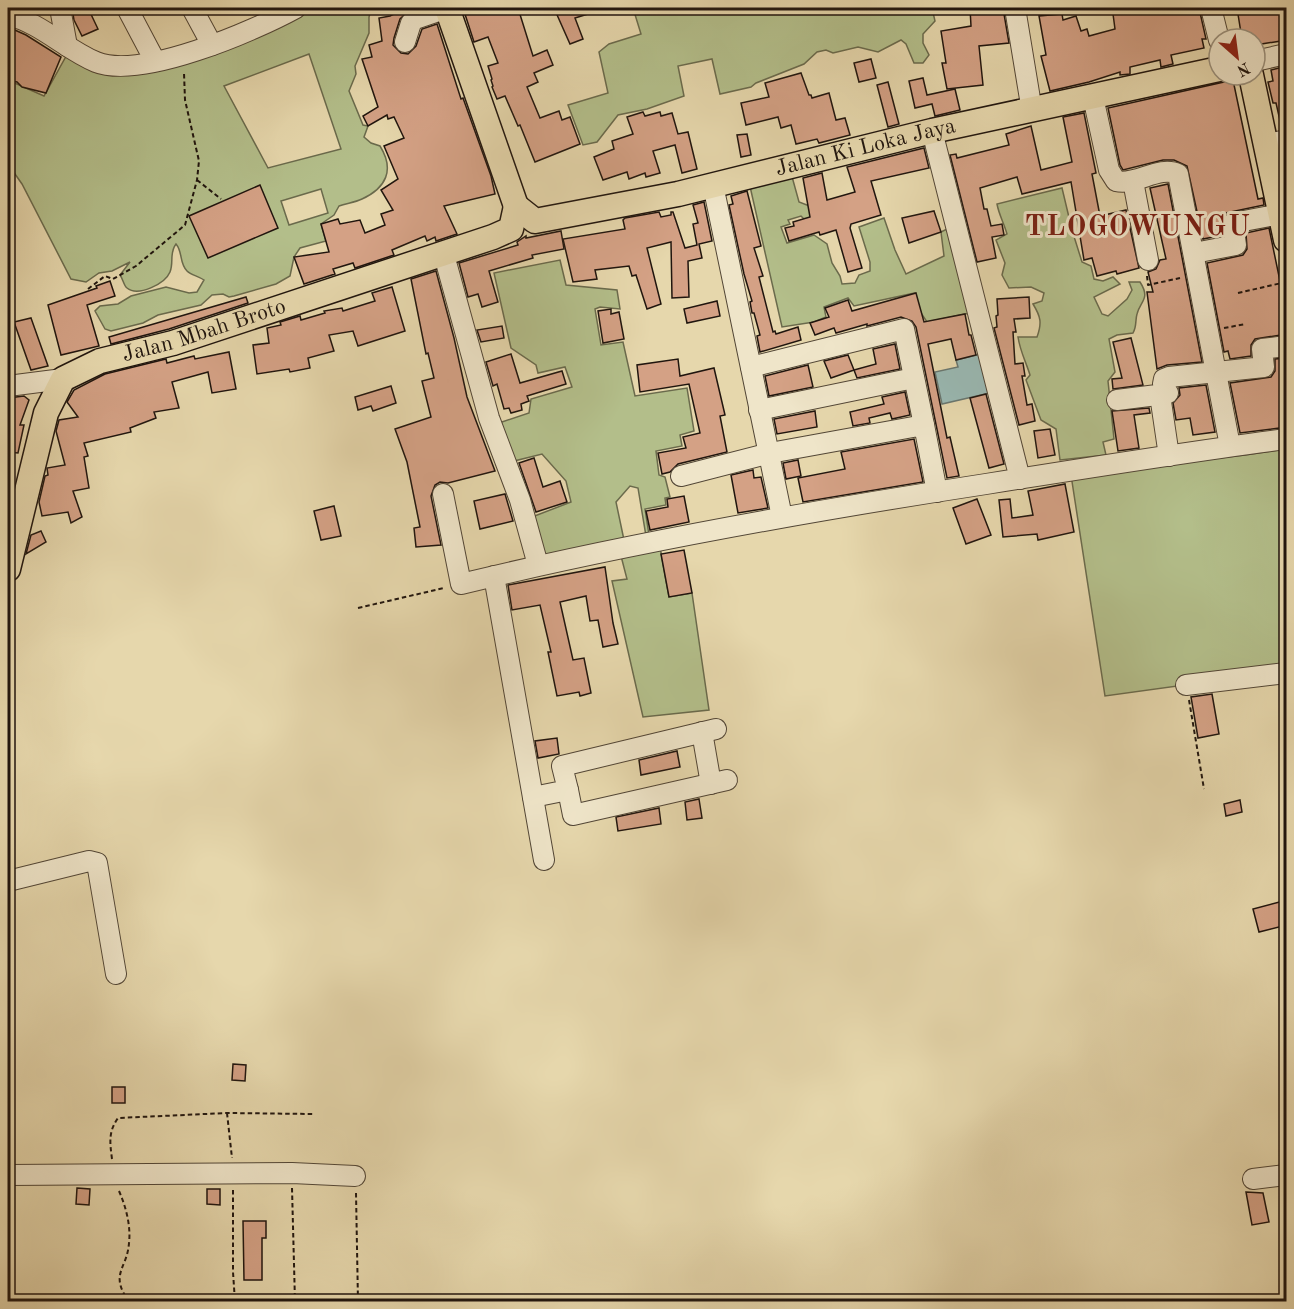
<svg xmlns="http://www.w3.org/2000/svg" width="1294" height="1309" viewBox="0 0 1294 1309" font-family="'Old Standard TT',serif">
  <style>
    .green { fill: #b3be8a; stroke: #6a6a4c; stroke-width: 1.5; fill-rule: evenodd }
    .water { fill: #99b8b2; stroke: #697770; stroke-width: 1.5 }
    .building { fill: #d4a185; stroke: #20150e; stroke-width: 1.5 }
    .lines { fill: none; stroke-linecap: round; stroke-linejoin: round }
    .minor-casing { stroke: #524636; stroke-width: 22 }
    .major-casing { stroke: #20150e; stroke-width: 27 }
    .path { stroke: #20150e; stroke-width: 2; stroke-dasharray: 4.5 3; stroke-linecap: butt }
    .minor { stroke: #efe5c9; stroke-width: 20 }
    .major { stroke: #e6d7ac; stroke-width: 24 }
    .labels { text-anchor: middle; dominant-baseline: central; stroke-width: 6; stroke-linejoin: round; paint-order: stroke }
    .street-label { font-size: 22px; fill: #20150e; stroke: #efe5c9 }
    .district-label { font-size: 28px; font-weight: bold; letter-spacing: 1.5px; fill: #7a1f14; stroke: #efe5c9 }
  </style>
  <rect width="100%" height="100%" fill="#e6d7ac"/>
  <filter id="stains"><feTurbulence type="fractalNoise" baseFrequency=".00333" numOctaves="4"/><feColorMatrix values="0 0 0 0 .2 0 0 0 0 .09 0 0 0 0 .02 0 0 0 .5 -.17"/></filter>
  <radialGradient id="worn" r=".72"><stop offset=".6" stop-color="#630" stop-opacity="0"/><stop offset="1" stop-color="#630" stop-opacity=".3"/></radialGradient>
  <g class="green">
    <path d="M310 8H359L361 12 371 9 369 17V33L355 66 356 74 349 91 363 125 368 126 364 137 371 143 380 146C395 170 386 188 362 199 354 203 346 203 339 206L334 215 321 224 326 241 300 248 294 257 290 276 276 284 234 296 229 297 223 294 212 295 201 305 158 315 143 323 111 331 105 329 95 311 100 306 118 304 131 296 166 287 189 293 197 292 204 280C198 276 191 275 187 271 179 263 183 252 176 244 169 253 174 262 170 272 165 284 138 297 127 288 124 286 123 279 120 275L130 262 112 271 99 273 86 282 71 279 22 184 8 164V60H10V81L44 96 69 51 114 72 274 24ZM309 54 341 149 268 168 224 86ZM321 189 328 213 289 225 281 201Z"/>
    <path d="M633 8H932L935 21 923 34V43L929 55 923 63H914L906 44 901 40 878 52 858 47 833 53 826 50 817 52 804 64 756 83 751 87 720 94 712 59 678 66 684 96 647 109 618 115 597 142 583 145 568 105 608 93 599 52 609 44 641 34Z"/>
    <path d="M791 173 799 202 812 207 820 213 805 220 801 216 788 220 790 224 781 227 787 243 814 235 827 244 832 263 840 276 842 284 855 283 859 275 870 271V262L859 227 884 218 895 250 906 274 944 256 941 232 953 226 975 312 927 322 921 313 915 293 854 306 848 298 824 307 826 317 814 322 782 327 749 182Z"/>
    <path d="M1062 188 1072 230 1082 262 1091 266 1094 279 1103 281 1113 277 1120 284 1094 297 1102 314 1108 316 1127 299 1132 290 1129 282H1140C1151 299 1140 301 1137 314 1135 321 1137 326 1133 333L1117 335 1109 339 1115 372 1108 381 1114 439 1103 442 1106 455 1060 460 1056 429 1041 420 1026 380 1030 375C1026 362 1020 351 1018 337H1037C1042 323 1041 317 1033 304L1042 301 1044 293 1031 287 1009 288 1002 275 1005 263 996 240 1007 234C1004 223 999 215 997 204Z"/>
    <path d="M560 260 566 285 617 290 620 309 600 307 595 309 601 345 623 342 635 396 687 388 694 431 680 435 682 446 656 451 659 475 665 477 670 497 665 498 666 505 645 509 649 535 646 536 638 488 630 486 616 502 624 540 540 557 532 517 571 502 566 481 542 454 510 462 496 424 529 413 531 399 572 387 565 367 538 373 536 365 511 348 494 273Z"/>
    <path d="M1286 449V671L1105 696 1071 475 1245 455Z"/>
    <path d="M660 547 669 597 692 593 709 710 643 717 612 581 627 579 621 556Z"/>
  </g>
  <path class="water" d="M985 353 994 392 942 404 935 372 958 367 956 360Z"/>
  <g class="building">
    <path d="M72 8H88L98 29 82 36 74 20Z"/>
    <path d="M406 8H412L400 19 394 38 393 45 401 53 408 54 416 46 422 29 437 24 461 99 463 98 491 176 495 194 444 206 457 234 436 241 435 237 427 241 425 236 392 250 394 255 355 268 353 263 333 269 335 274 304 284 294 257 329 252 321 224 338 219 340 224 360 220 365 233 385 225 381 214 393 210 381 190 398 179 384 146 404 138 394 117 388 119 387 115 368 126 363 116 378 107 362 59 372 57 369 45 382 41 379 18 390 16Z"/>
    <path d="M463 8H518L533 56 547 50 553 65 534 73 538 82 527 87 540 118 559 111 562 120 570 117 580 144 535 162 520 125 518 126 505 96 497 99 492 87 493 86 491 80 492 79 488 66 498 63 488 37 474 42Z"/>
    <path d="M554 8H600L601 10 575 18 583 39 570 44Z"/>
    <path d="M970 8H1003L1009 43 979 46 983 85 947 89 942 63H946L941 31 971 26Z"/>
    <path d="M1132 8H1199L1206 39H1202L1204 48 1171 55 1173 64 1161 67 1160 60 1130 67V74L1120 75V72L1089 82 1050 91 1041 56 1046 55 1039 16 1062 14 1063 20 1076 16 1081 31 1087 29 1089 36 1115 29 1113 14 1133 12Z"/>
    <path d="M1237 8H1287V40L1255 45V39H1242Z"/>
    <path d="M8 27 26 35 61 57 46 93 22 87 17 82 12 81V54L8 55Z"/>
    <path d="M871 59 876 78 859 82 854 63Z"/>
    <path d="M1287 66V128L1282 129 1276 103H1273L1268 82 1273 81 1271 70Z"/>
    <path d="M801 73 809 95H811L812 98 829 93 836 120 845 118 850 135 819 143 817 139 796 144 791 125 781 128 778 117 746 125 741 103 769 97 765 83Z"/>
    <path d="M923 78 927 95 955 89 960 110 935 116 932 104 915 108 909 81Z"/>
    <path d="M1233 80 1258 199 1263 198 1264 205 1226 213 1222 219 1223 235 1203 239 1187 166 1174 160H1163L1123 170 1120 165 1108 108Z"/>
    <path d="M888 82 899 124 888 127 877 85Z"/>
    <path d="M643 112 645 116 660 112 661 116 672 113 678 134 688 132 697 169 682 173 675 145 653 151 660 173 646 177 645 173 629 179 627 172 603 180 594 157 614 149 612 141 633 134 627 117Z"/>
    <path d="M1084 113 1096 173 1092 174 1100 216 1126 210 1139 268 1117 274 1116 271 1097 276 1092 258 1084 260 1071 182 1022 194 1017 177 980 188 984 209H987L991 226 1002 224 1004 235 992 237 996 258 977 262 950 155 956 154 957 158 1009 145 1006 134 1031 126 1041 170 1072 162 1063 117Z"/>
    <path d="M747 134 751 155 741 157 737 135Z"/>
    <path d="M924 148 929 168 871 181 881 215 851 224 850 228 862 268 848 272 836 230 820 235 819 232 789 241 785 228 794 226 793 222 810 217 803 178 822 173 827 200 855 192 847 167Z"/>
    <path d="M1168 184 1202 362 1167 365 1157 369 1147 292H1153L1148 272 1156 269 1160 260 1166 259 1150 188Z"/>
    <path d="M260 185 278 228 208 258 189 216Z"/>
    <path d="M747 191 761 246 754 248 763 276 759 277 773 332 775 331 776 334 798 327 801 340 760 352 757 336 760 335 754 313H752L750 302 752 301 744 274 729 205 733 204 731 196Z"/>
    <path d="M704 202 712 241 699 244 702 258 688 261 689 297 672 298 671 242 647 248 661 304 647 309 636 275 632 276 629 266 595 270 597 279 573 282 563 239 625 229 623 220 625 218 659 212 661 217 671 215V212H673L685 248 697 245 693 224 698 223 693 205Z"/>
    <path d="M934 211 941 232 909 243 902 218Z"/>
    <path d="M1269 228 1281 286 1287 285V334L1255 339 1251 345V356L1230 359 1228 351 1224 352 1207 263 1243 255 1247 249 1246 233Z"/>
    <path d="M561 231 564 249 532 255 533 258 489 271 498 302 482 307 478 294 468 297 459 263 518 245 517 242 526 236V238Z"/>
    <path d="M436 271 454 338 467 397 495 471 448 483 440 482 435 485 431 496 441 545 416 547 414 528 420 527 407 462 395 429 431 417 422 381 434 378 428 353 426 354 411 279Z"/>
    <path d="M110 281 115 296 87 305 99 346 61 355 48 305 97 288 96 286Z"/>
    <path d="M392 287 405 331 358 346 353 331 329 335 334 351 308 358 310 368 290 372 289 369 257 374 253 345 269 343 267 328 281 325 280 322 300 316 301 320 325 313 324 311 342 308 343 311 375 301 372 293Z"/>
    <path d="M916 293 924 322 965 314 969 335H971L976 355 956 360 951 339 928 344 947 438 950 437 959 476 947 478 916 327 912 321 901 317 867 326V324L836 333 834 328 815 335 810 323 829 317 825 308 848 300 852 311Z"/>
    <path d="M246 297 248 303 169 329 111 344 109 337Z"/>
    <path d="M1029 297 1030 318 1014 319 1016 332H1013L1015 364 1023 363 1025 376H1022L1027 405 1032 404 1035 421 1019 425 994 328 997 327 996 316 998 315 997 299Z"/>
    <path d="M717 301 720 316 687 323 684 309Z"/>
    <path d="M611 309V314L619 312 624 339 603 343 598 311Z"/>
    <path d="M31 318 48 366 31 370 14 322Z"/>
    <path d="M502 326 504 338 481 342 477 330Z"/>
    <path d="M1131 338 1143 385 1113 389 1112 379 1122 378 1113 342Z"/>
    <path d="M895 344 900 369 857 378 854 370 876 364 873 349Z"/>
    <path d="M229 352 236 389 212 393 208 372 172 382 179 408 154 412 156 418 130 428 131 432 84 443 88 456 84 457 89 488 73 491 82 517 71 523 68 512 42 516 39 502 45 476 48 475 47 468 65 465 56 431 59 420 78 417 67 402 74 390 105 374 166 359 167 363 194 356 195 359Z"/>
    <path d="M511 354 520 383 562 371 566 384 527 396 529 401 521 404 522 410 511 413 509 408 504 409 497 384 493 386 486 362Z"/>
    <path d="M848 355 854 370 831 378 824 361Z"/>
    <path d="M1287 358V427L1240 433 1230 383 1271 377 1275 371V359Z"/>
    <path d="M678 359 680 376 714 368 725 415 720 416 727 452 678 464 670 472 662 474 658 453 686 448 683 437 700 433 689 384 640 392 637 365Z"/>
    <path d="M808 365 813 387 769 396 765 376Z"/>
    <path d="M1206 385 1215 432 1193 435 1190 418 1176 420 1173 403 1180 395 1179 388Z"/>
    <path d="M391 386 396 403 373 411 371 406 358 410 355 397Z"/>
    <path d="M905 392 910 415 892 419 890 413 869 418 870 423 853 426 850 412 884 404 882 397Z"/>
    <path d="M986 394 1004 464 989 468 970 398Z"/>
    <path d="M24 396 29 400 20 425H24L18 453 8 452V398Z"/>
    <path d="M1149 408 1150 413 1134 415 1139 448 1118 451 1112 411Z"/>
    <path d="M815 411 817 427 777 434 774 419Z"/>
    <path d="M1050 429 1055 455 1038 458 1034 431Z"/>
    <path d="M914 439 923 482 803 502 798 478 845 469 841 452Z"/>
    <path d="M534 458 543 487 560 481 567 502 536 512 519 463Z"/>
    <path d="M798 460 801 476 786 479 783 463Z"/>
    <path d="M753 470 754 478 761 477 768 508 738 513 731 475Z"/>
    <path d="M1065 484 1074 532 1038 540 1037 534 1003 537 999 500 1010 499 1012 518 1033 515 1028 491Z"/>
    <path d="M505 494 513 521 480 529 474 501Z"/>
    <path d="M684 496 689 522 650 530 646 511 668 507 667 499Z"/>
    <path d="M977 499 991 535 966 544 953 508Z"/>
    <path d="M334 506 341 536 321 540 314 511Z"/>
    <path d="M41 531 46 542 26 554 31 535Z"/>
    <path d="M684 550 692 593 669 597 661 554Z"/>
    <path d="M605 567 613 623 618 644 603 647 598 620 590 621 586 596 560 602 573 660 584 658 591 693 580 696 579 692 557 696 548 652H551L540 605 512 610 508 585Z"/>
    <path d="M1212 694 1219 734 1198 738 1191 697Z"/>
    <path d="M557 738 559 754 538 758 535 741Z"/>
    <path d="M677 751 680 767 641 775 639 760Z"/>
    <path d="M699 799 702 818 687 820 685 802Z"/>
    <path d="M1240 800 1242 812 1226 816 1224 804Z"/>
    <path d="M659 808 661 824 618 831 616 817Z"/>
    <path d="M1287 900V925L1259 932 1253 909Z"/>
    <path d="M233 1064 246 1065 245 1081 232 1080Z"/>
    <rect x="112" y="1087" width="13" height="16"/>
    <path d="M77 1188 90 1189 89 1205 76 1204Z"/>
    <path d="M207 1189H220V1205L207 1204Z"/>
    <path d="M1246 1192 1263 1193 1269 1222 1252 1225Z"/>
    <path d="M243 1221H266V1238H262V1280H244Z"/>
  </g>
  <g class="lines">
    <defs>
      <g id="minor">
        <path d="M60 8 67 46"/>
        <path d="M127 8 155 61"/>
        <path d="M192 8 212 45"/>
        <path d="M1015 8 1032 111"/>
        <path d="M1211 8 1219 40"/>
        <path d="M8 15C41 23 65 49 96 62 141 80 254 31 296 8"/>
        <path d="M405 42 411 23 415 19 447 8"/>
        <path d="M1255 61 1286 54"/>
        <path d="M1093 97 1109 170 1116 181C1136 186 1159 165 1178 174L1230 446"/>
        <path d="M932 131 1020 479"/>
        <path d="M1267 144 1286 140"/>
        <path d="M1133 181 1148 260"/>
        <path d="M713 185 782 517"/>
        <path d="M1194 253 1236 245 1233 223 1281 214"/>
        <path d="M444 255 489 418 520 500 538 565"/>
        <path d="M751 367 904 329 924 425"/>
        <path d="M8 386 63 379"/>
        <path d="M1160 395 1169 456"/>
        <path d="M1117 400 1165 394 1168 393 1163 384 1164 379 1169 377 1264 367 1262 349 1286 346"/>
        <path d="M759 410 914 378"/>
        <path d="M681 476 770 453 924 425 937 492"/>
        <path d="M443 494 461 584C634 542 810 511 986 484 1086 468 1186 452 1286 439"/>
        <path d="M494 576 544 860"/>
        <path d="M1186 685 1286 673"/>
        <path d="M702 732 711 784"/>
        <path d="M568 790 573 815 727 780"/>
        <path d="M533 797 568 790 562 766 716 729"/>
        <path d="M8 881 89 861 97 863 116 974"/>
        <path d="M8 1175 292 1173 355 1176"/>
        <path d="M1253 1179 1286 1175"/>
      </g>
      <g id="major">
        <path d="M447 8 516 206"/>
        <path d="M1251 75 1286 240"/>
        <path id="s1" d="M516 206 535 221 678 194 932 131 1219 69"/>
        <path id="s2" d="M8 569 46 413 63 379 100 361 173 343 493 237 511 229 516 206"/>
      </g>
    </defs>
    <use href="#minor" class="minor-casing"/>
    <use href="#major" class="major-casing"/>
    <g class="path">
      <path d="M197 180 221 199"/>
      <path d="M1147 276 1148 285 1180 278"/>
      <path d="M88 289 105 276 113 279 136 266 185 225 197 180 199 161 185 100 184 73"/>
      <path d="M1238 293 1286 282"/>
      <path d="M1224 328 1246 324"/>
      <path d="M358 608 444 588"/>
      <path d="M1189 700 1204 789"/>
      <path d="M227 1113 232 1158"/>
      <path d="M112 1159C110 1143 108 1132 118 1118L227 1113 315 1114"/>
      <path d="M292 1188 295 1302"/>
      <path d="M233 1190V1272L235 1302"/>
      <path d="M119 1191C126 1207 131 1226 129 1243 127 1270 109 1273 129 1302"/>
      <path d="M356 1193 358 1302"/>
    </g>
    <use href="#minor" class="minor"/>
    <use href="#major" class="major"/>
  </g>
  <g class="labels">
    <g class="street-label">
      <text stroke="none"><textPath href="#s1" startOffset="363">Jalan Ki Loka Jaya</textPath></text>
      <text stroke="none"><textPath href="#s2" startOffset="348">Jalan Mbah Broto</textPath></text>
    </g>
    <g class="district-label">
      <text x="1138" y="228">TLOGOWUNGU</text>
    </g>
  </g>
  <rect width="1294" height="1309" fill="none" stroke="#e6d7ac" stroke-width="30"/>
  <rect x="9" y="9" width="1276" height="1291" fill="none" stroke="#20150e" stroke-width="3"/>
  <rect x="15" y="15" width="1264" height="1279" fill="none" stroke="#20150e" stroke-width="1.5"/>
  <g transform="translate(1237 57) rotate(152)"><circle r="28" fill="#efe5c9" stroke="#9c927e" stroke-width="1.5"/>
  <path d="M0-4.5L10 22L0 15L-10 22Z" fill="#8f2418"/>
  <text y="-9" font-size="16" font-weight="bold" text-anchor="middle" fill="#20150e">N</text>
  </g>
  <rect width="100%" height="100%" filter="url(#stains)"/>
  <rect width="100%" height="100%" fill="url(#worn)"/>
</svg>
